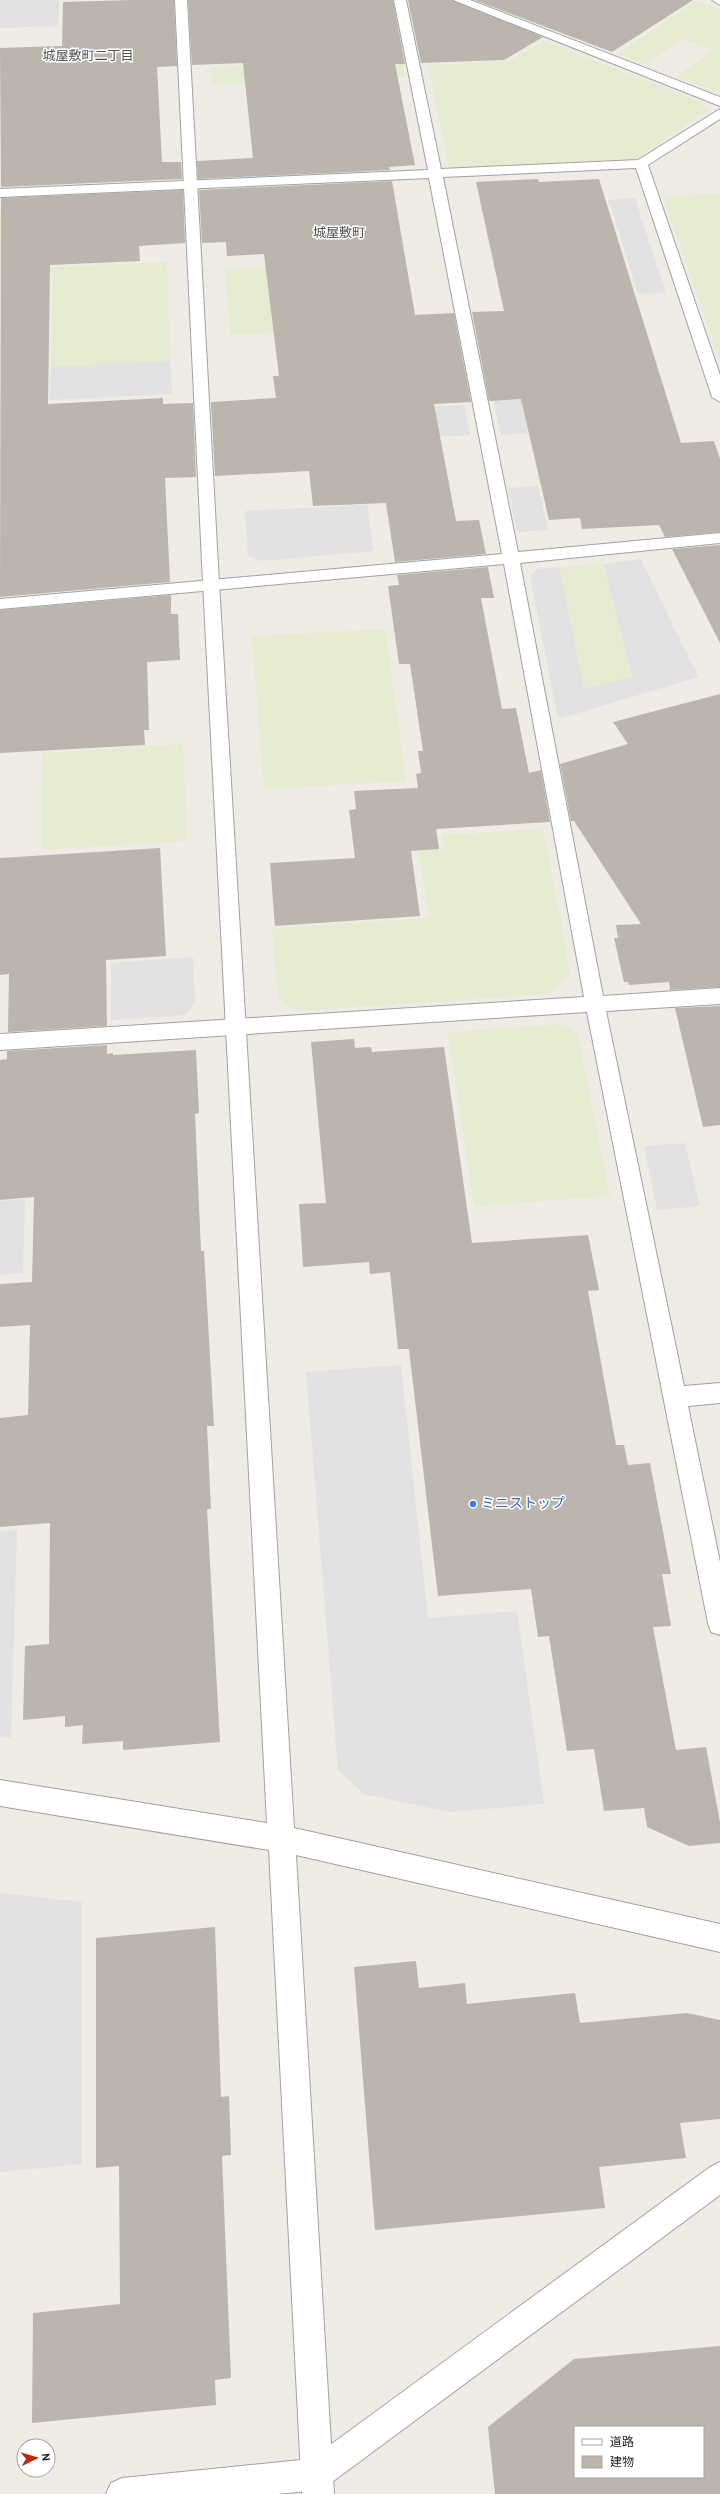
<svg xmlns="http://www.w3.org/2000/svg" width="720" height="2494" viewBox="0 0 720 2494" font-family="Overpass,'Noto Sans JP',sans-serif">
  <style>
    .farmland { fill: #e6ecd1 }
    .parking { fill: #e2e2e2 }
    .building { fill: #bbb5ae; fill-rule: evenodd }
    .lines { fill: none; stroke-linecap: round; stroke-linejoin: round }
    .minor-casing { stroke: #a2a2a2; stroke-width: 2 }
    .tertiary-casing { stroke: #a2a2a2; stroke-width: 2 }
    .minor { fill: #fff; fill-rule: evenodd }
    .tertiary { fill: #fff; fill-rule: evenodd }
    .shop-dot { fill: #3f7fe0; stroke: #fff; stroke-width: 1.5 }
    .labels { text-anchor: middle; dominant-baseline: central; stroke-width: 3; stroke-linejoin: round; paint-order: stroke }
    .far-neighbourhood-label { font-size: 13px; fill: #515151; stroke: #fff }
    .far-quarter-label { font-size: 13px; fill: #515151; stroke: #fff }
    .shop-label { font-size: 14px; fill: #366cbe; stroke: #fff; text-anchor: start }
  </style>
  <rect width="100%" height="100%" fill="#eeece4"/>
  <g class="farmland">
    <path d="M696 1 720 9V93L676 77 714 50 683 39 645 64 617 54Z"/>
    <path d="M544 41 702 102 708 111 634 160 449 167 428 65 509 61Z"/>
    <path d="M401 59 405 76 212 84 211 68Z"/>
    <path d="M720 194V359H719L663 196Z"/>
    <path d="M52 213 51 267 167 262 170 361 51 367 53 273 0 275V215Z"/>
    <path d="M338 264 348 329 231 335 225 269Z"/>
    <path d="M603 564 632 677 584 689 559 567Z"/>
    <path d="M385 629 406 781 264 789 252 636Z"/>
    <path d="M183 744 187 841 41 850 43 753Z"/>
    <path d="M543 829 570 972 550 994 296 1011 278 998 272 928 429 918 419 851 444 849 442 835Z"/>
    <path d="M563 1024 578 1034 610 1196 474 1206 448 1032Z"/>
  </g>
  <g class="parking">
    <path d="M0 0H59L58 26 0 28Z"/>
    <path d="M635 198 666 293 638 294 609 200Z"/>
    <path d="M507 333 531 433 501 435 479 334Z"/>
    <path d="M170 361 172 394 50 400 51 367Z"/>
    <path d="M464 405 470 435 363 441 358 410Z"/>
    <path d="M538 486 548 530 517 532 508 488Z"/>
    <path d="M367 505 374 551 261 561 248 556 245 511Z"/>
    <path d="M641 559 698 677 558 719 530 576 537 569 559 567 584 689 632 677 603 564Z"/>
    <path d="M193 957 195 1004 185 1015 111 1020V963Z"/>
    <path d="M685 1143 700 1206 657 1210 644 1146Z"/>
    <path d="M25 1199 23 1273 0 1275V1201Z"/>
    <path d="M401 1365 428 1618 517 1611 544 1804 450 1812 364 1794 338 1770 306 1372Z"/>
    <path d="M17 1530 11 1738 0 1736V1531Z"/>
    <path d="M0 1893 82 1902V2164L0 2172Z"/>
  </g>
  <g class="building">
    <path d="M132 0H174L177 66 157 67 162 162H181L182 179 1 187 0 48 62 46 63 2Z"/>
    <path d="M188 0H393L405 64H395L415 165 389 167 390 170 198 179 197 161 253 158 243 63 192 65Z"/>
    <path d="M408 0H452L543 37 504 60 421 63Z"/>
    <path d="M474 0H693L612 52Z"/>
    <path d="M538 179 539 182 599 179 681 443 714 441 720 459V532L665 537 659 525 582 529 580 518 549 520 521 399 489 401 472 312 504 311 476 182Z"/>
    <path d="M392 181 415 315 454 313 471 402 434 404 456 521 479 520 486 554 395 562 386 503 313 506 309 471 215 476 211 402 276 398 273 376H279L264 254 227 256 226 242 202 243 199 190Z"/>
    <path d="M183 190 185 243 139 246 140 261 50 265 48 404 163 398V404L193 403 196 477 165 478 170 582 0 597 1 198Z"/>
    <path d="M720 545V643L672 549Z"/>
    <path d="M488 567 494 598H481L502 709 516 708 529 773 541 770 550 822 436 829 439 849 411 851 420 916 275 926 270 863 355 858 349 810 356 809 354 791 418 788 416 774 421 773 418 751H423L410 664H399L388 586 399 585 397 575Z"/>
    <path d="M171 595V614H178L180 660 147 662 149 730H144L145 745 0 753V610Z"/>
    <path d="M720 694V987L670 990 669 982 629 985 628 982H624L614 938H618L616 925 641 924 574 821H571L560 764 628 744 613 722Z"/>
    <path d="M160 848 166 956 106 960 107 1026 8 1032 9 974 0 975V858Z"/>
    <path d="M720 1006V1125L703 1127 675 1008Z"/>
    <path d="M354 1039 355 1048 371 1047 372 1052 444 1047 472 1243 588 1235 599 1290 588 1291 616 1445H624L628 1465 650 1463 671 1574H662L671 1626 653 1627 676 1750 706 1747 720 1822V1843L689 1846 647 1827 644 1808 604 1811 594 1749 567 1751 549 1636 538 1637 531 1589 438 1596 409 1349H398L390 1272 370 1274 369 1262 303 1267 299 1204 326 1203 311 1042Z"/>
    <path d="M107 1045V1054L113 1053V1055L196 1050 199 1113 195 1114 201 1251H204L214 1426H207L211 1509H207L220 1742 123 1750V1741L82 1744 83 1725 65 1727V1716L23 1720 25 1646 49 1644 50 1523 0 1527V1418L28 1415 30 1325 0 1327V1284L32 1282 34 1197 0 1200V1060L7 1059V1051Z"/>
    <path d="M215 1927 221 2097 229 2096 231 2155 222 2156 231 2378 215 2380 216 2405 32 2423 33 2313 120 2304 119 2166 96 2168V1938Z"/>
    <path d="M416 1961 419 1988 465 1983 467 2004 575 1993 580 2023 687 2013 720 2020V2119L680 2123 686 2158 599 2167 605 2208 375 2230 354 1967Z"/>
    <path d="M720 2346V2494H495L488 2427 574 2359ZM575 2427H703V2477H575Z"/>
  </g>
  <g class="lines">
    <defs>
      <g id="minor">
        <path d="M394 0H406L441 169 638 160 720 109V119L648 165 720 375V402L712 397 636 168 443 177 518 552 720 533V543L520 563 603 996 720 988V1004L606 1011 684 1386 720 1383V1403L688 1406 720 1562V1635L711 1632 708 1623 587 1012 0 1050V1034L584 997 504 564 0 609V599L502 554 429 178 0 197V189L428 170Z"/>
        <path d="M453 0H470L720 97V106Z"/>
        <path d="M712 0H720V5Z"/>
        <path d="M720 2162V2195L328 2485 317 2490 277 2494H106L111 2483 122 2478 311 2459 710 2167Z"/>
      </g>
      <path id="tertiary" d="M175 0H187L219 583 294 1828 720 1924V1952L296 1855 334 2494H302L269 1850 0 1806V1780L267 1823 203 583Z"/>
    </defs>
    <use href="#minor" class="minor-casing"/>
    <use href="#tertiary" class="tertiary-casing"/>
    <use href="#minor" class="minor"/>
    <use href="#tertiary" class="tertiary"/>
  </g>
  <circle class="shop-dot" cx="473" cy="1504" r="4"/>
  <g class="labels">
    <g class="far-neighbourhood-label">
      <text x="88" y="57">城屋敷町二丁目</text>
    </g>
    <g class="far-quarter-label">
      <text x="339" y="234">城屋敷町</text>
    </g>
    <g class="shop-label">
      <text x="481" y="1504">ミニストップ</text>
    </g>
  </g>
  <rect x="574" y="2426" width="130" height="52" fill="#ffffff" stroke="#a5a5a5"/>
  <rect x="582" y="2439" width="20" height="6" fill="#ffffff" stroke="#a5a5a5"/>
  <text x="610" y="2446" font-size="12" fill="#1e1e1e">道路</text>
  <rect x="582" y="2456" width="20" height="12" fill="#bbb5ae" stroke="#a5a5a5"/>
  <text x="610" y="2466" font-size="12" fill="#1e1e1e">建物</text>
  <g transform="translate(36 2458) rotate(85)"><circle r="19" fill="#ffffff" stroke="#a5a5a5"/>
  <path d="M0-3L7 15L0 10L-7 15Z" fill="#be280d"/>
  <text y="-6" font-size="11" font-weight="bold" text-anchor="middle" fill="#1e1e1e">N</text>
  </g>
</svg>
